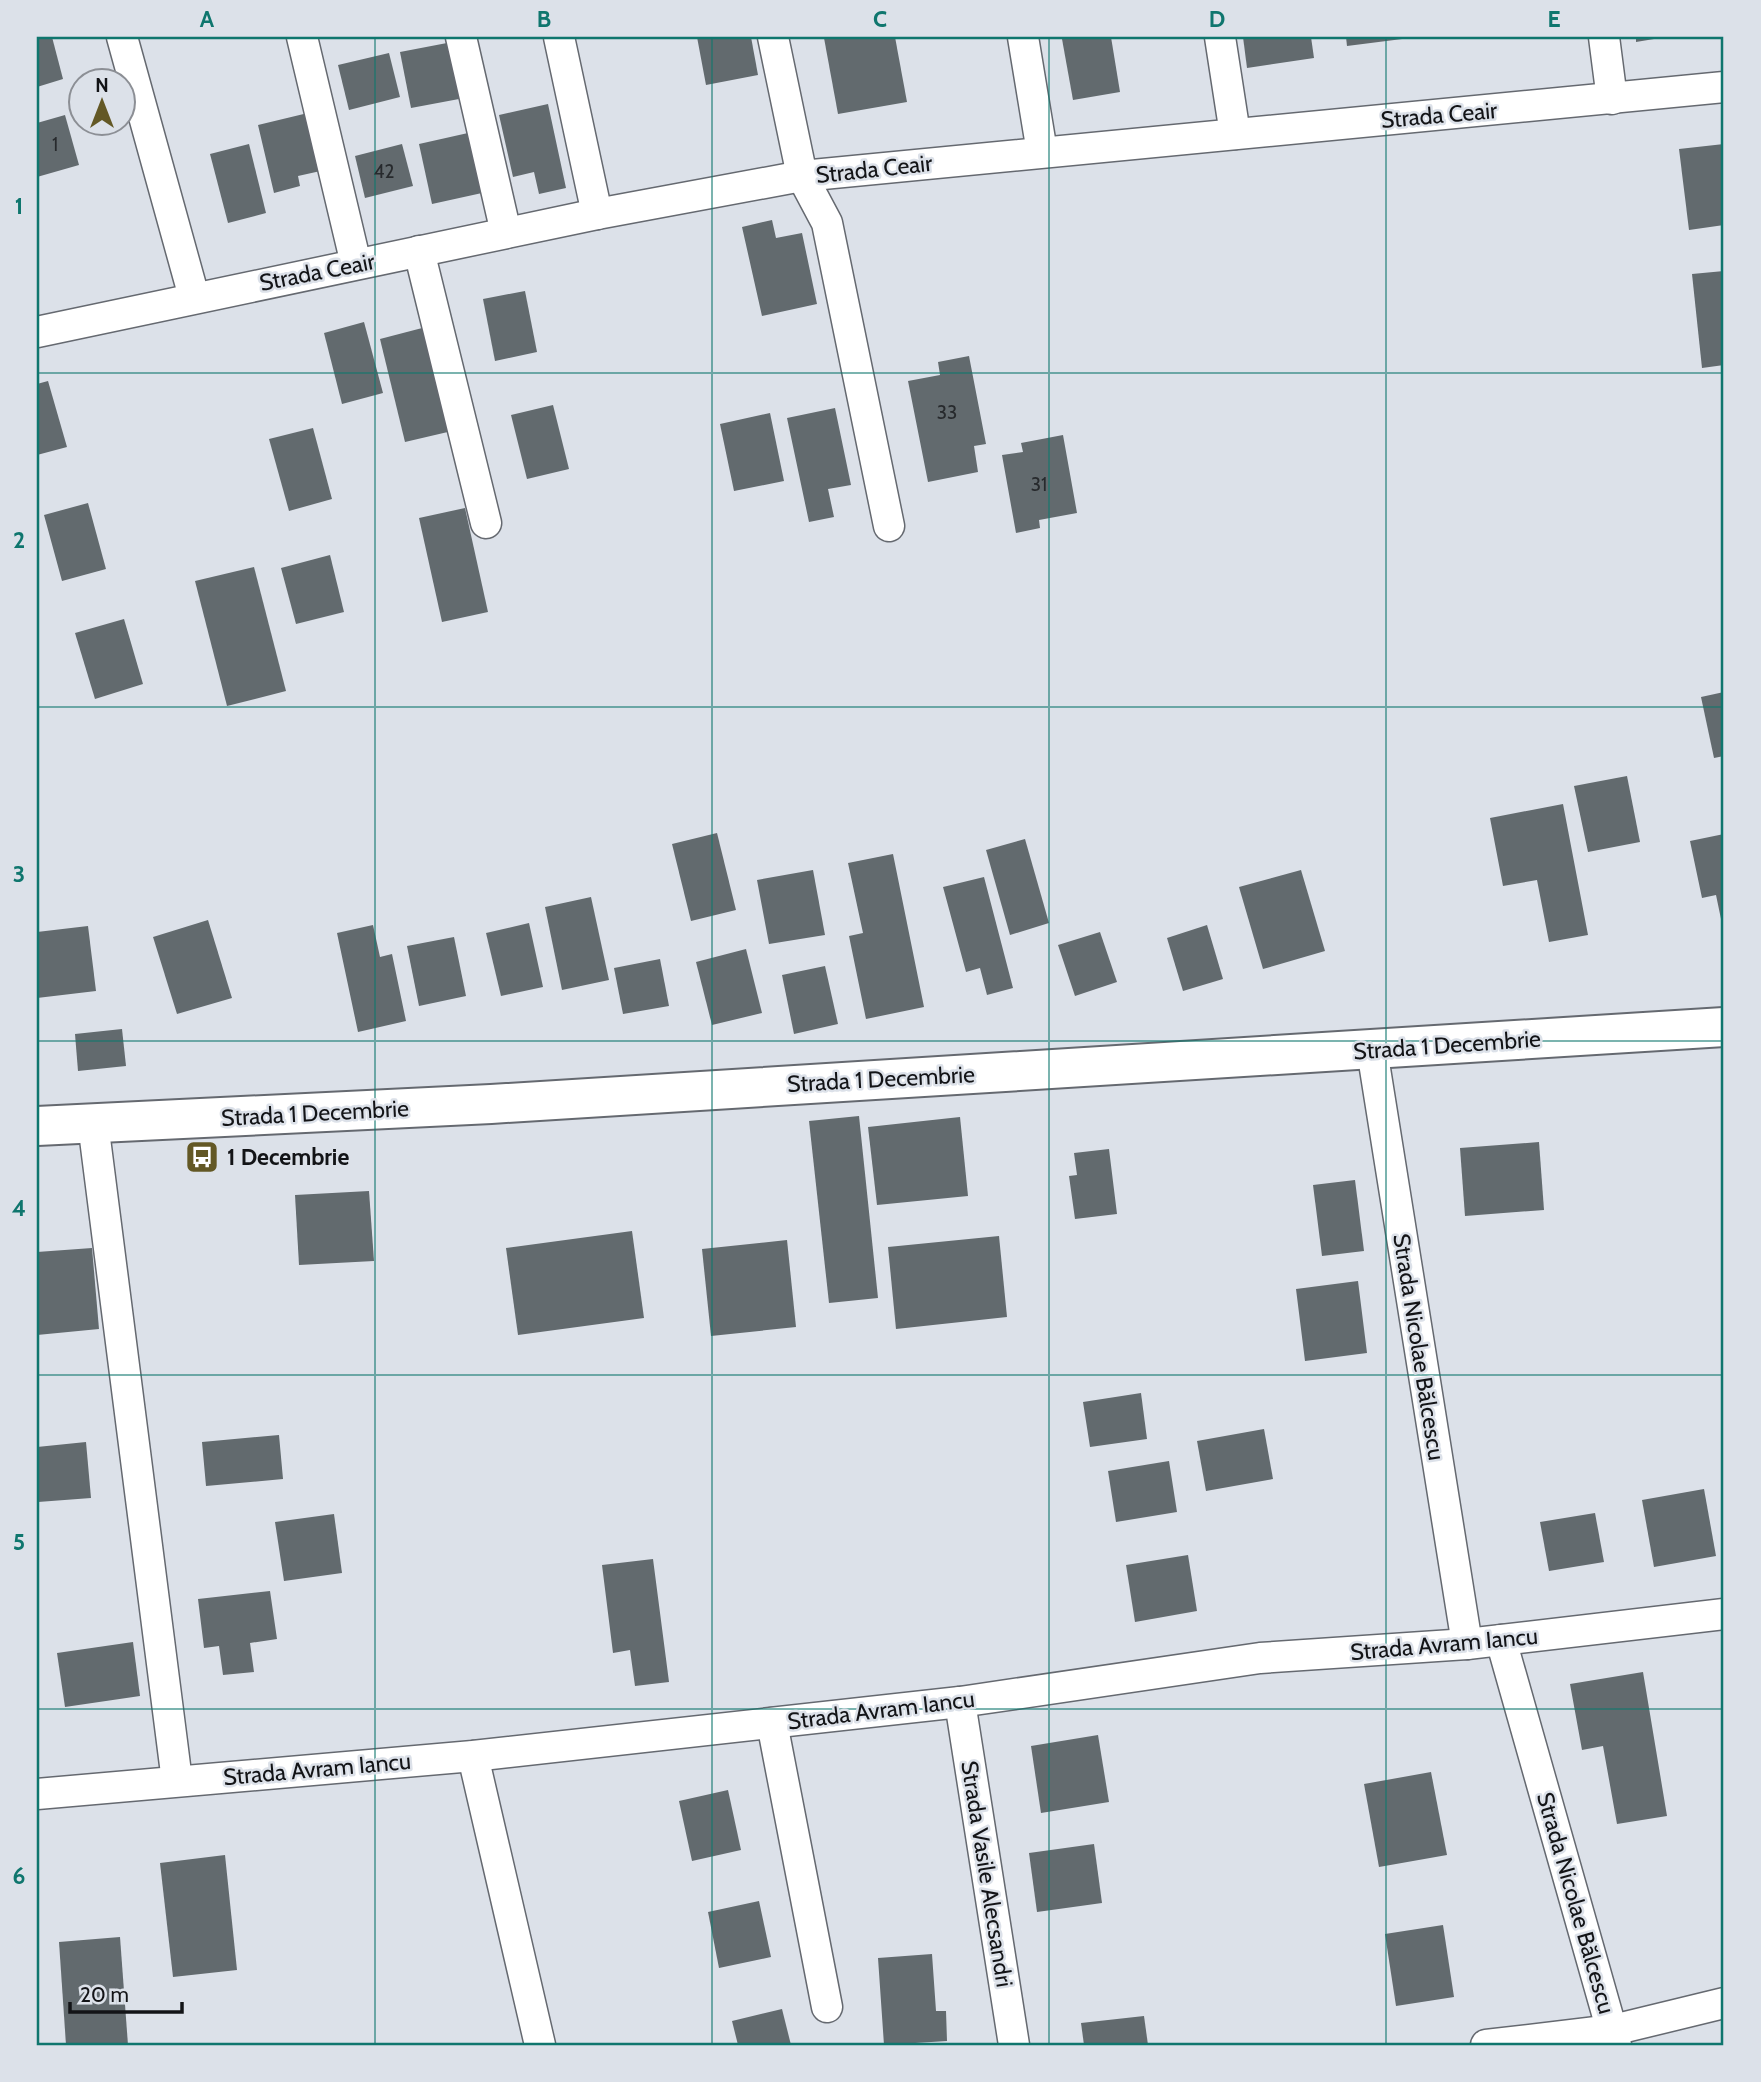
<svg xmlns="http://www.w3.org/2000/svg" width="1761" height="2082" viewBox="0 0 1761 2082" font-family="Cabin,sans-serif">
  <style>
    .building { fill: #626a6e }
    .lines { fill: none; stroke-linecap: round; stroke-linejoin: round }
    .street-casing { stroke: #656970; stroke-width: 33 }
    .secondary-casing { stroke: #656970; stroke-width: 42 }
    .street { stroke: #fff; stroke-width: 30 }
    .secondary { stroke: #fff; stroke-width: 38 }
    .grid { fill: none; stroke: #0f766e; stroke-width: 2; stroke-opacity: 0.55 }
    .labels { text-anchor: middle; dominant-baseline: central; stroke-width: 5; stroke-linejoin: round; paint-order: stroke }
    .number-label { font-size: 19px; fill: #272a2d }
    .street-label { font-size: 23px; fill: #131417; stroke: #dce1e9 }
    .poi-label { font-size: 23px; font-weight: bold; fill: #131417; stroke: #dce1e9; text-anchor: start }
    .neatline { fill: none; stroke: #0f766e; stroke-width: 2.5 }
    .grid-label { font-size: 23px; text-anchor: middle; font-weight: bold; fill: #0f766e }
  </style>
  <rect width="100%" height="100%" fill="#dce1e9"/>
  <g class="building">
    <path d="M37 37H52L63 79 37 87Z"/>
    <path d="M697 37H751L758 75 706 85Z"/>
    <path d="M895 37 907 102 838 114 824 38Z"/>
    <path d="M1077 37H1111L1120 92 1073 100 1062 39Z"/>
    <path d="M1243 37H1311L1314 58 1247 68Z"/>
    <path d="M1346 37H1410V38L1347 46Z"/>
    <path d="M1636 37H1660V38L1636 42Z"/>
    <path d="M447 43 459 99 411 108 400 52Z"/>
    <path d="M389 53 400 97 349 110 338 65Z"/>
    <path d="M548 104 566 188 539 194 534 172 513 177 499 115Z"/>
    <path d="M312 112 325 170 298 176 300 186 274 193 258 125Z"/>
    <path d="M65 115 79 165 37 177V123Z"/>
    <path d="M468 133 482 193 432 204 419 144Z"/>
    <path d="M249 144 266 213 228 223 210 154Z"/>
    <path d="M402 144 413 186 365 198 355 156Z"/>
    <path d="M1724 144V225L1689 230 1679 149Z"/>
    <path d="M772 220 776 238 802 233 817 304 762 316 742 227Z"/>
    <path d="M1724 271V365L1702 368 1692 274Z"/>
    <path d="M525 291 537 352 495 361 483 299Z"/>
    <path d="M364 322 383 393 342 404 324 333Z"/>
    <path d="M426 327 452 431 405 442 380 339Z"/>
    <path d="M969 356 986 444 974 446 978 472 928 482 908 381 940 375 938 362Z"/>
    <path d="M48 381 67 447 37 455V384Z"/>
    <path d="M553 405 569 469 527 479 511 415Z"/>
    <path d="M835 408 851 485 828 489 834 517 809 522 787 418Z"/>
    <path d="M770 413 784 481 734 491 720 424Z"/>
    <path d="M313 428 332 499 289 511 269 439Z"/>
    <path d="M1063 435 1077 513 1039 520 1040 528 1016 533 1002 455 1023 452 1021 443Z"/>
    <path d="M88 503 106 569 62 581 44 515Z"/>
    <path d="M465 508 488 612 442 622 419 518Z"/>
    <path d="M330 555 344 612 296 624 281 568Z"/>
    <path d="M254 567 286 691 227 706 195 581Z"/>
    <path d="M124 619 143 684 95 699 75 633Z"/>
    <path d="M1724 692V756L1714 758 1701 697Z"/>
    <path d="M1627 776 1640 842 1588 852 1574 786Z"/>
    <path d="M1563 804 1588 935 1549 942 1537 880 1503 886 1490 818Z"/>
    <path d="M717 833 736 910 691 921 672 844Z"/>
    <path d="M1724 834V918L1721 919 1716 895 1702 898 1690 841Z"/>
    <path d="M1025 839 1049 923 1010 935 986 850Z"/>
    <path d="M893 854 924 1007 866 1019 849 936 863 933 848 863Z"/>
    <path d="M813 870 825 935 769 944 757 880Z"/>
    <path d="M1301 870 1325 951 1263 969 1239 887Z"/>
    <path d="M984 877 1013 988 987 995 980 968 966 972 943 887Z"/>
    <path d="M591 897 609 980 562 990 545 907Z"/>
    <path d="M208 920 232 998 177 1014 153 937Z"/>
    <path d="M529 923 543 987 501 996 486 933Z"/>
    <path d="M373 925 380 957 392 954 406 1021 358 1032 337 933Z"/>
    <path d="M1207 925 1223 979 1183 991 1167 938Z"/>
    <path d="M88 926 96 991 37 998V932Z"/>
    <path d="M1100 932 1117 982 1075 996 1058 945Z"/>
    <path d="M454 937 466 996 419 1006 407 946Z"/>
    <path d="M746 949 762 1013 712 1025 696 962Z"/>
    <path d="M660 959 669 1006 623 1014 614 968Z"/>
    <path d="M825 966 838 1024 794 1034 782 975Z"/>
    <path d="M122 1029 126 1066 78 1071 75 1034Z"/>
    <path d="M859 1116 878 1298 829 1303 809 1121Z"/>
    <path d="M960 1117 968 1196 877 1205 868 1127Z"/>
    <path d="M1539 1142 1544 1210 1465 1216 1460 1148Z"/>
    <path d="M1109 1149 1117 1214 1075 1219 1069 1176 1077 1175 1074 1153Z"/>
    <path d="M1355 1180 1364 1251 1322 1256 1313 1185Z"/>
    <path d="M369 1191 374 1261 299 1265 295 1195Z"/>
    <path d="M632 1231 644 1318 518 1335 506 1248Z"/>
    <path d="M999 1236 1007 1317 896 1329 888 1247Z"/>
    <path d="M787 1240 796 1327 711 1336 702 1249Z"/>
    <path d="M92 1248 99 1329 37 1335V1252Z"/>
    <path d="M1358 1281 1367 1353 1305 1361 1296 1289Z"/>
    <path d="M1141 1393 1147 1439 1090 1447 1083 1402Z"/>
    <path d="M1264 1429 1273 1479 1206 1491 1197 1441Z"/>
    <path d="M279 1435 283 1479 206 1486 202 1442Z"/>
    <path d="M86 1442 91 1498 38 1502 37 1447Z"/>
    <path d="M1169 1461 1177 1512 1116 1522 1108 1471Z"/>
    <path d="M1704 1489 1716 1556 1654 1567 1642 1500Z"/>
    <path d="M1595 1513 1604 1562 1549 1571 1540 1522Z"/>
    <path d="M334 1514 342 1573 284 1581 275 1522Z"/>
    <path d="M1188 1555 1197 1611 1135 1622 1126 1565Z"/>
    <path d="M653 1559 669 1682 635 1686 630 1650 613 1653 602 1565Z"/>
    <path d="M270 1591 277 1639 250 1643 254 1672 223 1675 219 1646 204 1648 198 1599Z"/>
    <path d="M133 1642 140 1696 65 1707 57 1653Z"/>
    <path d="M1643 1672 1667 1816 1617 1824 1603 1746 1582 1750 1570 1684Z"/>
    <path d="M1098 1735 1109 1802 1041 1813 1031 1746Z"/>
    <path d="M1431 1772 1447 1855 1379 1867 1364 1784Z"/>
    <path d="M728 1790 741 1850 692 1861 679 1801Z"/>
    <path d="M1094 1844 1102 1903 1037 1912 1029 1853Z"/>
    <path d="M225 1855 237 1970 173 1977 160 1863Z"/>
    <path d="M759 1901 771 1957 719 1968 708 1912Z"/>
    <path d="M1443 1925 1454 1997 1396 2006 1385 1934Z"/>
    <path d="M120 1937 128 2045H66L59 1942Z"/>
    <path d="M932 1954 936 2011H946L947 2041 884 2045 878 1958Z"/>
    <path d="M782 2009 791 2045H738L732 2021Z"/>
    <path d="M1144 2016 1148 2045H1084L1081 2023Z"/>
  </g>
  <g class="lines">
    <defs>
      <g id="street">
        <path d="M122 37 194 297"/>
        <path d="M302 37 356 264"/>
        <path d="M461 37 506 233"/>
        <path d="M559 37 597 214"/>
        <path d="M773 37 802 176 827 223 889 526"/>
        <path d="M1023 37 1042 152"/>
        <path d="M1220 37 1235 134"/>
        <path d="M1604 37 1612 99"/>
        <path d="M419 251 486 523"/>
        <path d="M37 332 597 214 802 176 1724 87"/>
        <path d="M1372 1050 1467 1644"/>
        <path d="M93 1123 177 1781"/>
        <path d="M1501 1640 1616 2045"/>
        <path d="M960 1702 1014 2045"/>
        <path d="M772 1723 827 2007"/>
        <path d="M473 1756 540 2045"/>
        <path d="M37 1794 473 1756 960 1702 1260 1658 1467 1644 1724 1614"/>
        <path d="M1486 2045 1613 2030 1724 2003"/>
      </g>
      <path id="secondary" d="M37 1126 491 1104 1724 1027"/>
    </defs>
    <use href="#street" class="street-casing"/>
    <use href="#secondary" class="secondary-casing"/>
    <use href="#street" class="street"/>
    <use href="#secondary" class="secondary"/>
  </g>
  <path class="grid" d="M375 37V2045M712 37V2045M1049 37V2045M1386 37V2045M37 373H1724M37 707H1724M37 1041H1724M37 1375H1724M37 1709H1724"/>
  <defs>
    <symbol id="bus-square" viewBox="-11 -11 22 22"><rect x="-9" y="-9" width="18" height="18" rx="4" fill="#635825" stroke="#dce1e9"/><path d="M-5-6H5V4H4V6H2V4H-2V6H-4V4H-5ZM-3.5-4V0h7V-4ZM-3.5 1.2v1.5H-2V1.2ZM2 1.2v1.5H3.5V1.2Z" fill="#fff"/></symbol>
  </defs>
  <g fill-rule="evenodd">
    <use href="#bus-square" x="183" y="1138" width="38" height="38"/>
  </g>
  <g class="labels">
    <g class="number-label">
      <text x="55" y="144">1</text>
      <text x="384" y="171">42</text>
      <text x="947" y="412">33</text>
      <text x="1039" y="484">31</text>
    </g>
    <g class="street-label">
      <text transform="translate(1439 115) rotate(-5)">Strada Ceair</text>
      <text transform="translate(874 169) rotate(-6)">Strada Ceair</text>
      <text transform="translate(317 272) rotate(-11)">Strada Ceair</text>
      <text transform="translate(1447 1045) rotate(-4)">Strada 1 Decembrie</text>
      <text transform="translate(881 1079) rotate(-3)">Strada 1 Decembrie</text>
      <text transform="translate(315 1113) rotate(-3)">Strada 1 Decembrie</text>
      <text transform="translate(1419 1347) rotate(81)">Strada Nicolae Bălcescu</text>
      <text transform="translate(1444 1644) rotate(-5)">Strada Avram Iancu</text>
      <text transform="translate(881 1710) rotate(-7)">Strada Avram Iancu</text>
      <text transform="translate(317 1769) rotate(-5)">Strada Avram Iancu</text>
      <text transform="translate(987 1874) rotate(81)">Strada Vasile Alecsandri</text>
      <text transform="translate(1576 1903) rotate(74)">Strada Nicolae Bălcescu</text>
    </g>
    <g class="poi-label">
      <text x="227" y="1157">1 Decembrie</text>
    </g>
  </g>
  <rect width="1761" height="2082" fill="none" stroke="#dce1e9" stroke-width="77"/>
  <g transform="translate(102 102)"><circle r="33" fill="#dce1e9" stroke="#8c8f95" stroke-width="2"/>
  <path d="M0-5L12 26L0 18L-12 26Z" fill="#635825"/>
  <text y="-10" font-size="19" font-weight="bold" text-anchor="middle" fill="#131417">N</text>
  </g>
  <path d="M70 2002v10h112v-10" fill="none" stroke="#131417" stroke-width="3.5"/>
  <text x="80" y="2002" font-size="21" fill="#131417" stroke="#dce1e9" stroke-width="5" paint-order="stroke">20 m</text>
  <rect x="38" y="38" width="1684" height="2006" class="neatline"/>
  <g class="grid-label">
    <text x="207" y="27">A</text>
    <text x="544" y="27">B</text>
    <text x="880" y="27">C</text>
    <text x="1217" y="27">D</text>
    <text x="1554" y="27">E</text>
    <text x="19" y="214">1</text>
    <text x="19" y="548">2</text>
    <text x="19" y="882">3</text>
    <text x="19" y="1216">4</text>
    <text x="19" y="1550">5</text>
    <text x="19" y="1884">6</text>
  </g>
</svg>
